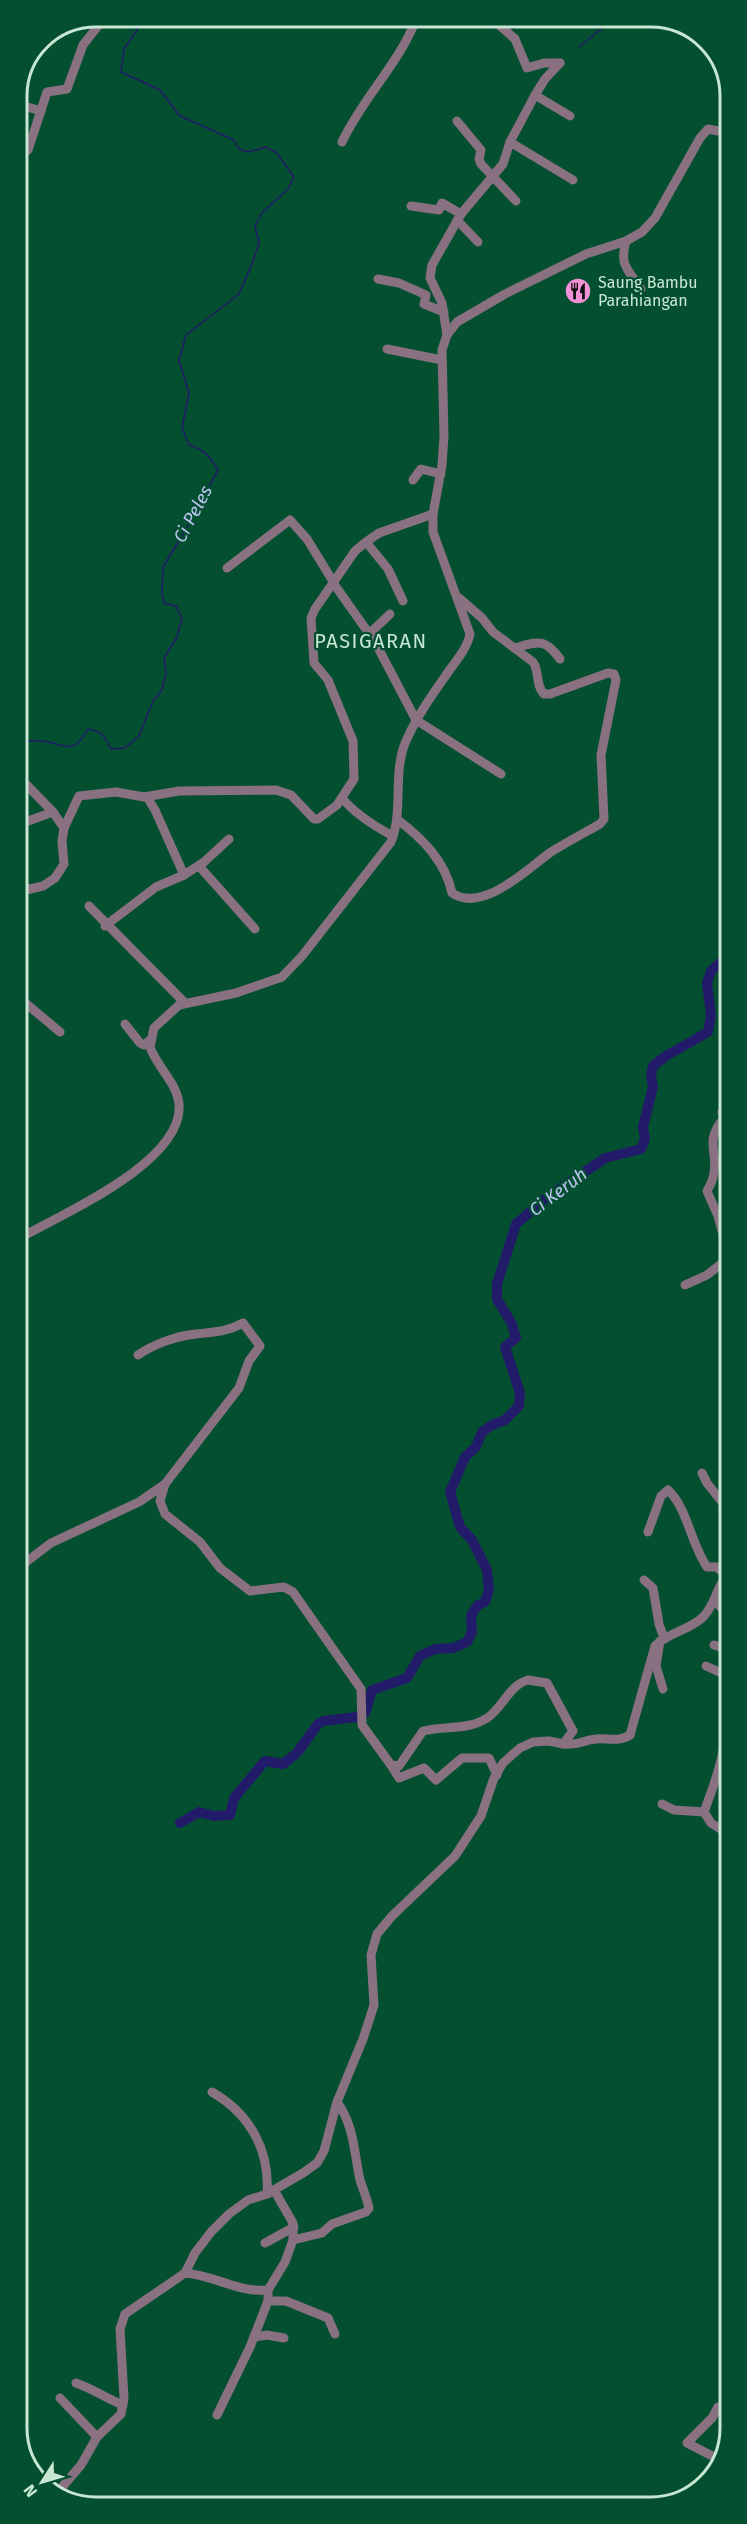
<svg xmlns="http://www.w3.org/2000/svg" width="747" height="2524" viewBox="0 0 747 2524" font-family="'Fira Sans',sans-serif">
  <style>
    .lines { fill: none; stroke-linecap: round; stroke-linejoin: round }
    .stream { stroke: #221b6a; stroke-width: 1.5 }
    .river { stroke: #221b6a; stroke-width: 10 }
    .minor { stroke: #897181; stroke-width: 9 }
    .labels { text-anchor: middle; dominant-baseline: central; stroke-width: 4.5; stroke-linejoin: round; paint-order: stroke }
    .poi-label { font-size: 16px; fill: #c7e7d3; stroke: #054f31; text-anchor: start }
    .water-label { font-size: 18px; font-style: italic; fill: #bdc3f1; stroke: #054f31 }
    .quarter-label { font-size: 20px; letter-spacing: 1.5px; fill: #c7e7d3; stroke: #054f31 }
    .rim { fill: none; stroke: #c7e7d3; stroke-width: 3 }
  </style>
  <rect width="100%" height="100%" fill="#054f31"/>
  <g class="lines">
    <g class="stream">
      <path d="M579 47 600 30 611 17"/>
      <path d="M17 742C25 741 34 740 42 741 67 744 72 757 88 729 101 730 106 738 111 749L125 748 139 736 153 701 162 690 166 673 164 658 177 637 182 618 176 606 164 603 162 593 163 567 195 514V503L209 487 218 470C210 457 204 449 189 445L182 428 189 393 179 361 186 335 239 294 252 264 259 243 255 226 262 213 288 189 294 177 276 152 265 147 249 152 239 149 234 140 180 116 160 90 121 72 124 49 146 17"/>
    </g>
    <path class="river" d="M180 1823 199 1812 214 1816 230 1815 234 1798 265 1761 283 1764 297 1753 318 1724 323 1721 356 1717 365 1713 372 1690 407 1678 420 1656 435 1649 453 1648 467 1642 472 1632 471 1615 478 1605 485 1602 489 1590 487 1570 472 1540 460 1527 450 1492 465 1457 476 1447 482 1432 492 1425 505 1420 519 1406 520 1393 505 1347 516 1338 512 1324 497 1299V1284L516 1224 545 1199 605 1158 641 1149 645 1139 643 1127 653 1087 651 1075 653 1066 666 1056 708 1032 711 1015 707 983 711 971 729 955"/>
    <g class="minor">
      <path d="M490 17 515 39 527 68 544 63H560"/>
      <path d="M535 95 570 116"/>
      <path d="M17 104 41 111"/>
      <path d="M457 121 481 150 479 159 481 164 516 201"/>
      <path d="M342 142C363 97 400 63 417 17"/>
      <path d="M510 142 573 180"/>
      <path d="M17 157 28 150 47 92 67 89 83 45 105 17"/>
      <path d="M411 206 439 210 442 203 461 214"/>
      <path d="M457 220 478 242"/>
      <path d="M626 241C619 266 628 269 641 289"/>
      <path d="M378 279 399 283 426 295 424 304 444 312"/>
      <path d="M447 335 442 303 430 278 432 265 461 214 503 164 510 142 535 95 545 79 560 63"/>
      <path d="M387 349 442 360"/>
      <path d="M413 480 421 469 441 474"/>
      <path d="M366 542 388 569 403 601"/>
      <path d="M227 568 290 520 307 539 334 583"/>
      <path d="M334 584 375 642 416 720 501 774"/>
      <path d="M369 634 390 614"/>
      <path d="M514 648C538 642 544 637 560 659"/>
      <path d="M17 775 53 812 64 828"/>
      <path d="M147 797 155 810 184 875"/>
      <path d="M342 798C356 815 374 826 393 836"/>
      <path d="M398 820C423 839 445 861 452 893 483 914 528 868 551 852 567 842 584 833 600 824L604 819 601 755 616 680 614 674 608 673 550 694H544C535 685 540 672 533 662L493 632 482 618 459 598"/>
      <path d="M17 825 53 812"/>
      <path d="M199 866 255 929"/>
      <path d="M17 868 26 889"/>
      <path d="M17 892 43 886 55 878 64 864 62 841 64 828 79 796 116 792 144 797 179 791 276 790 291 795 314 819H318L337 805 354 779 353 741 328 680 314 663 311 618 315 609 355 551 366 542 379 533 433 514"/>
      <path d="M89 906 184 1002"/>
      <path d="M105 926 156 887 184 875 204 862 229 839"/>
      <path d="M17 996 60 1032"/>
      <path d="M125 1024 140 1043 144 1045 150 1040"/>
      <path d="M724 1118 722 1112 730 1103"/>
      <path d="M17 1235 27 1234C69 1211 184 1160 179 1104 177 1083 157 1067 150 1047L154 1028 179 1005 236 993 282 977 302 956 391 842C404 810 392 773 406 741 416 718 430 698 444 678 453 664 467 650 470 634L433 532V514L442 465 444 436 442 350 447 335 457 322 505 294 586 254 626 241 642 232 655 218 700 138 708 129 729 133"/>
      <path d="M729 1256 718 1216 707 1191C710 1186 713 1179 714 1173 718 1150 704 1142 724 1118L730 1121"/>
      <path d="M685 1285 707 1275 730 1257"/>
      <path d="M138 1355C154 1344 176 1336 196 1334 213 1332 227 1332 243 1323L260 1346 249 1361 239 1388 165 1484"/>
      <path d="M702 1473 707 1483 730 1512"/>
      <path d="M648 1532 661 1496 668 1490C688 1509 690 1542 707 1567H717L726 1576"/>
      <path d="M18 1561 26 1562 51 1543 139 1502 165 1484 160 1501 165 1514 200 1542 220 1568 250 1591 284 1587 293 1592 361 1689 362 1725 391 1765 399 1766 423 1731C445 1725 467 1731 487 1718 502 1709 509 1685 528 1680L547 1683 573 1731 563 1744 549 1741 533 1742 520 1748 503 1763 494 1778 481 1816 455 1856 392 1916 377 1934 371 1955 374 2005 363 2039 337 2102 324 2151 317 2163 303 2173 267 2194 248 2200 229 2214 211 2232 195 2253 185 2273 125 2314 120 2329 124 2398 121 2414 97 2437 81 2465 57 2493"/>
      <path d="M644 1580 653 1588 659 1624 664 1638"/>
      <path d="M714 1600 730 1617"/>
      <path d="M660 1641 656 1666 663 1689"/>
      <path d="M714 1645 730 1650"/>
      <path d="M706 1666 728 1676"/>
      <path d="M563 1744C581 1746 582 1740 596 1739 608 1738 620 1742 630 1735L655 1646C669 1632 690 1630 703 1617 716 1604 716 1585 730 1573"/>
      <path d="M391 1765 399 1778 424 1768 436 1780 462 1758H489L497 1775"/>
      <path d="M662 1804 674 1810 704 1812 711 1823 730 1835"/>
      <path d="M704 1812C714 1785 723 1761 726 1731 729 1710 726 1688 730 1666"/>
      <path d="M212 2092C250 2114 270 2150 267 2194"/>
      <path d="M293 2240 322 2233 332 2224 366 2212 369 2208C367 2199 363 2189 360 2180 354 2152 354 2125 337 2102"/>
      <path d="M265 2243 294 2227"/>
      <path d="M185 2273C214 2275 238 2293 268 2290"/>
      <path d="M268 2301H286L328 2318 335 2334"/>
      <path d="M254 2337 267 2335 284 2338"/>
      <path d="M76 2383C93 2389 106 2398 123 2405"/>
      <path d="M60 2398 97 2437"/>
      <path d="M718 2407 712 2418 687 2443 720 2460"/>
      <path d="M217 2415 250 2347 268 2301V2290L285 2262 293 2240V2223L274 2190"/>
    </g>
  </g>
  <defs>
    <symbol id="restaurant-disc" viewBox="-11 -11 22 22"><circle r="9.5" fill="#f391d6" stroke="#054f31"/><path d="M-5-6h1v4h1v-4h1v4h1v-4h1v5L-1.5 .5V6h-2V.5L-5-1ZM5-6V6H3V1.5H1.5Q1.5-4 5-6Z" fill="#111"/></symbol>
  </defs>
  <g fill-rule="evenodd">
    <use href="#restaurant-disc" x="563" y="276" width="30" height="30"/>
  </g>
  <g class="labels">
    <g class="poi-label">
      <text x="598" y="282">Saung Bambu<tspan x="598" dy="18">Parahiangan</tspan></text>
    </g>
    <g class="water-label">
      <text transform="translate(193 514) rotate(-62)">Ci Peles</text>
      <text transform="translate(558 1192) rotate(-37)">Ci Keruh</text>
    </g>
    <g class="quarter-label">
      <text x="371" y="641">PASIGARAN</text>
    </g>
  </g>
  <path d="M0 0H747V2524H0ZM96 27H651A69 69 0 0 1 720 96V2428A69 69 0 0 1 651 2497H96A69 69 0 0 1 27 2428V96A69 69 0 0 1 96 27Z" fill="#054f31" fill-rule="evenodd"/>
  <path class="rim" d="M96 27H651A69 69 0 0 1 720 96V2428A69 69 0 0 1 651 2497H96A69 69 0 0 1 27 2428V96A69 69 0 0 1 96 27Z"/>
  <g transform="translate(42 2482) rotate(233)" stroke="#054f31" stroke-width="4.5" paint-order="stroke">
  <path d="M0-4.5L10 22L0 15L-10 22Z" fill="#c7e7d3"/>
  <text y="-9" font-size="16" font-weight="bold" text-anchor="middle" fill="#c7e7d3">N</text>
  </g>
</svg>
